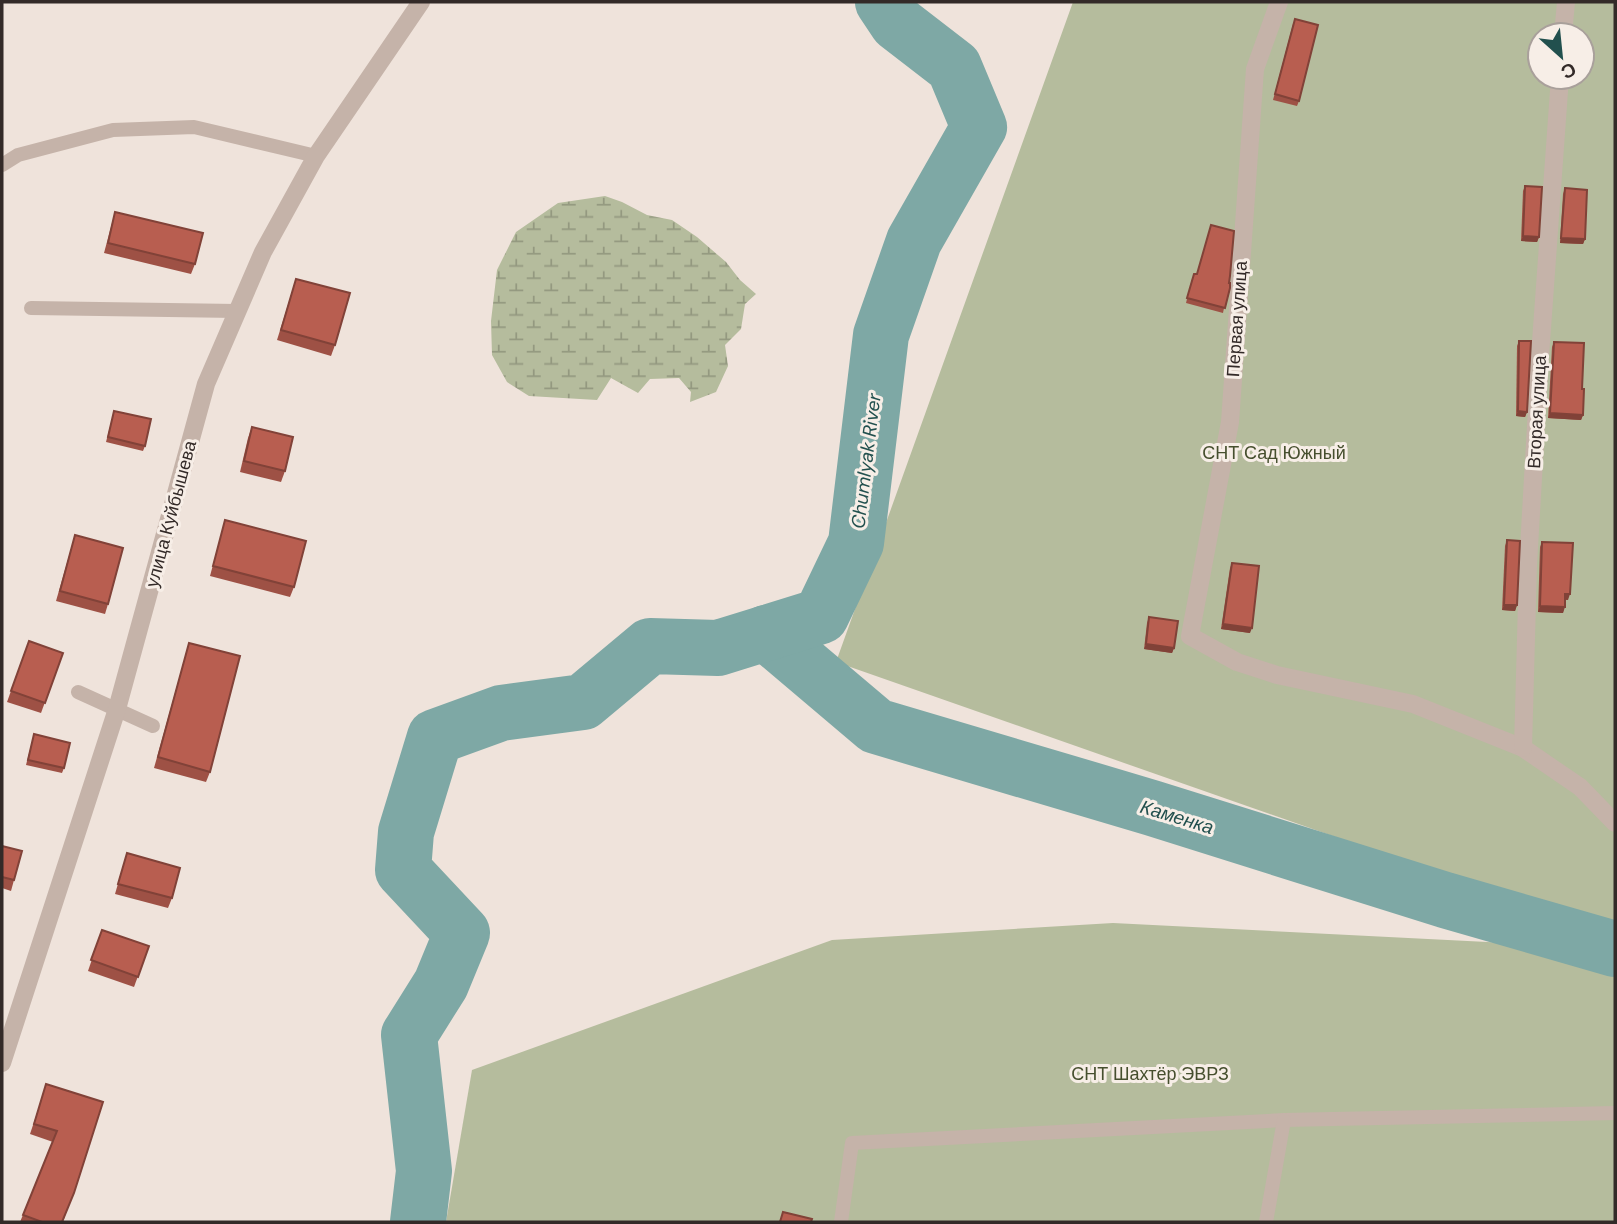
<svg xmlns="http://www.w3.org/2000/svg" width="1617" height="1224" viewBox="0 0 1617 1224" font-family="'DM Sans',sans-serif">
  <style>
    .wetland { fill: url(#wetland-marsh) }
    .garden { fill: #b5bc9d; fill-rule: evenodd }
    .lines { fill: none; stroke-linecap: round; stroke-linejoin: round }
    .river { stroke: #7ea8a5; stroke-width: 56 }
    .lane { stroke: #c5b3a9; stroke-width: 14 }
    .street { stroke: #c5b3a9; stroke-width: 18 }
    .wall { fill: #9e5145 }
    .shaded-wall { fill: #814238 }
    .building { fill: #b85e50; stroke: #814238; stroke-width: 2 }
    .labels { text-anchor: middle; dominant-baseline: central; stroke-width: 6; stroke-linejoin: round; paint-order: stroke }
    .street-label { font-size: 18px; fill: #332a28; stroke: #f7eee7 }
    .park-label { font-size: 18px; fill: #464f2e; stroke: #f7eee7 }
    .water-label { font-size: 19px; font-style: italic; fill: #22504e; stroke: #f7eee7 }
  </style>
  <defs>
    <pattern id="wetland-marsh" width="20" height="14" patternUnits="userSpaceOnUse" patternTransform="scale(1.75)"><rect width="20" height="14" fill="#b5bc9d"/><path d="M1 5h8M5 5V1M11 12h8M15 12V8" fill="none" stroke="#949980"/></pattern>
  </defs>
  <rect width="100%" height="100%" fill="#efe3db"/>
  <path class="wetland" d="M605 196 622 202 647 215 672 220 697 237 726 262 740 280 756 294 745 304 741 329 725 345 728 366 716 392 690 402 691 392 679 378 650 379 638 393 611 378 597 400 529 396 507 382 492 355 491 321 497 270 516 232 558 203Z"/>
  <g class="garden">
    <path d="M1073 2H1615V935L836 662ZM1540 35H1582V77H1540Z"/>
    <path d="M1113 923 1507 943 1615 955V1222H446L472 1070 832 940Z"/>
  </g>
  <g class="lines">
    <g class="river">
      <path d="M766 633 876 726 1152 808 1445 900 1615 949"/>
      <path d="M418 1222 424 1171 409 1035 441 984 462 933 403 870 406 832 435 737 501 713 583 702 650 646 718 648 821 616 856 543 881 335 914 241 979 127 954 67 897 23 883 2"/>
    </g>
    <g class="lane">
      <path d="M2 165 18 155 113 130 194 127 316 156"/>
      <path d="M31 308 237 311"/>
      <path d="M78 692 153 726"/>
      <path d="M841 1222 852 1143 1284 1120 1615 1113"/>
      <path d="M1266 1222 1284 1120"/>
    </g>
    <g class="street">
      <path d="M1279 2 1255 69 1230 422 1190 636 1237 662 1277 675 1413 704 1523 748 1580 787 1615 823"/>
      <path d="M1563 35 1566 2"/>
      <path d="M1523 748 1528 565 1540 356 1560 77"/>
      <path d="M2 1063 117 709 206 384 263 252 316 156 421 2"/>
    </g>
  </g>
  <g class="wall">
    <path d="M1293 24 1299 101 1297 106 1273 100Z"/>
    <path d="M1525 186 1539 237 1537 242 1521 241 1523 191Z"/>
    <path d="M1565 188 1585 239 1583 244 1560 243 1563 194Z"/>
    <path d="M115 212 195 264 191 274 104 253Z"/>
    <path d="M296 279 335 345 331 356 277 340Z"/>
    <path d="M1192 279 1229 283 1223 313 1186 303Z"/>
    <path d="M1519 341 1527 412 1525 417 1516 416 1517 346Z"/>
    <path d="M1554 342 1582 389 1583 415 1581 420 1548 418 1552 347Z"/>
    <path d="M114 411 145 446 143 451 106 442Z"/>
    <path d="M252 427 285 471 281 482 240 472 248 438Z"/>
    <path d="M225 520 294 587 290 597 210 576Z"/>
    <path d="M75 535 108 604 105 614 56 601Z"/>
    <path d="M1507 540 1517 605 1515 611 1502 610 1505 546Z"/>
    <path d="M1542 542 1568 600H1565L1563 613 1538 612 1540 547Z"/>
    <path d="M1232 563 1250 633 1221 629 1230 568Z"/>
    <path d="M1149 617 1174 648 1172 653 1144 649 1147 623Z"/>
    <path d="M29 641 63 653 41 713 7 702Z"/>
    <path d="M189 643 210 772 206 782 154 768Z"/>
    <path d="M34 734 64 768 62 773 26 765Z"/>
    <path d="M2 846 14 880 11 891 2 888Z"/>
    <path d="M127 853 172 898 168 908 115 894Z"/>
    <path d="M102 930 149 946 134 987 88 971Z"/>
    <path d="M43 1095 103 1102 63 1222H20L53 1142 30 1134Z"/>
  </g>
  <g class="shaded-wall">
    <path d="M1523 236 1539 237 1537 242 1521 241Z"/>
    <path d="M1561 238 1585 239 1583 244 1560 243Z"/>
    <path d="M1518 411 1527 412 1525 417 1516 416Z"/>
    <path d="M1550 413 1583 415 1581 420 1548 418Z"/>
    <path d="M1565 594H1570L1568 600 1563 599Z"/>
    <path d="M1504 605H1517L1515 611 1502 610Z"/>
    <path d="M1540 606 1565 607 1563 613 1538 612Z"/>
    <path d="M1223 624 1252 628 1250 633 1221 629Z"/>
    <path d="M1146 644 1174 648 1172 653 1144 649Z"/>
  </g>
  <g class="building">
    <path d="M1295 19 1318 25 1299 101 1275 94Z"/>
    <path d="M1525 186 1542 187 1539 237 1523 236Z"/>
    <path d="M1565 188 1587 190 1585 239 1561 238Z"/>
    <path d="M115 212 203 233 195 264 108 243Z"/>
    <path d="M1211 225 1234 231 1230 276 1229 283H1230V288L1225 308 1187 298 1194 274H1197Z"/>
    <path d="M296 279 350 293 335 345 281 330Z"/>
    <path d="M1519 341H1531L1527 412 1518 411Z"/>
    <path d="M1554 342 1584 343 1582 389H1584L1583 415 1550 413Z"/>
    <path d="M114 411 151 419 145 446 108 437Z"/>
    <path d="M252 427 293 437 285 471 244 461Z"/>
    <path d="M225 520 306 541 294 587 213 566Z"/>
    <path d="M75 535 123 548 108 604 60 591Z"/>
    <path d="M1507 540 1520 541 1517 605H1504Z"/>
    <path d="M1542 542 1573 543 1570 594H1565V607L1540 606Z"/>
    <path d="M1232 563 1259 566 1252 628 1223 624Z"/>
    <path d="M1149 617 1178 621 1174 648 1146 644Z"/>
    <path d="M29 641 63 653 45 703 11 691Z"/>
    <path d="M189 643 240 656 210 772 158 757Z"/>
    <path d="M34 734 70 743 64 768 28 760Z"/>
    <path d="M2 846 22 851 14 880 2 877Z"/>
    <path d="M127 853 180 868 172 898 118 884Z"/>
    <path d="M102 930 149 946 138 977 91 960Z"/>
    <path d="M46 1084 103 1102 74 1193 62 1222H42L23 1215 57 1131 34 1124Z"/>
    <path d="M783 1212 812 1219 811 1222H780Z"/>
  </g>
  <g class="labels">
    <g class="street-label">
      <text transform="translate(1237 319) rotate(-86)">Первая улица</text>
      <text transform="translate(1537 412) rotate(-87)">Вторая улица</text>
      <text transform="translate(171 514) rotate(-75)">улица Куйбышева</text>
    </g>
    <g class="park-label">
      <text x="1274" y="453">СНТ Сад Южный</text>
      <text x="1150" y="1074">СНТ Шахтёр ЭВРЗ</text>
    </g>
    <g class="water-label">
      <text transform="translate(866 461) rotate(-83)">Chumlyak River</text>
      <text transform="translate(1177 817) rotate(17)">Каменка</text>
    </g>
  </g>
  <rect width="1617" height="1224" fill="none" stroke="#332a28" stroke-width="7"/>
  <g transform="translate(1561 56) rotate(153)"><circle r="33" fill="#f7eee7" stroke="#a9a09b" stroke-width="2"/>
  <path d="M0-5L12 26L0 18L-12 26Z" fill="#22504e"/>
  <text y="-10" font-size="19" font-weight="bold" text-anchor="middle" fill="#332a28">С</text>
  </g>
</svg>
